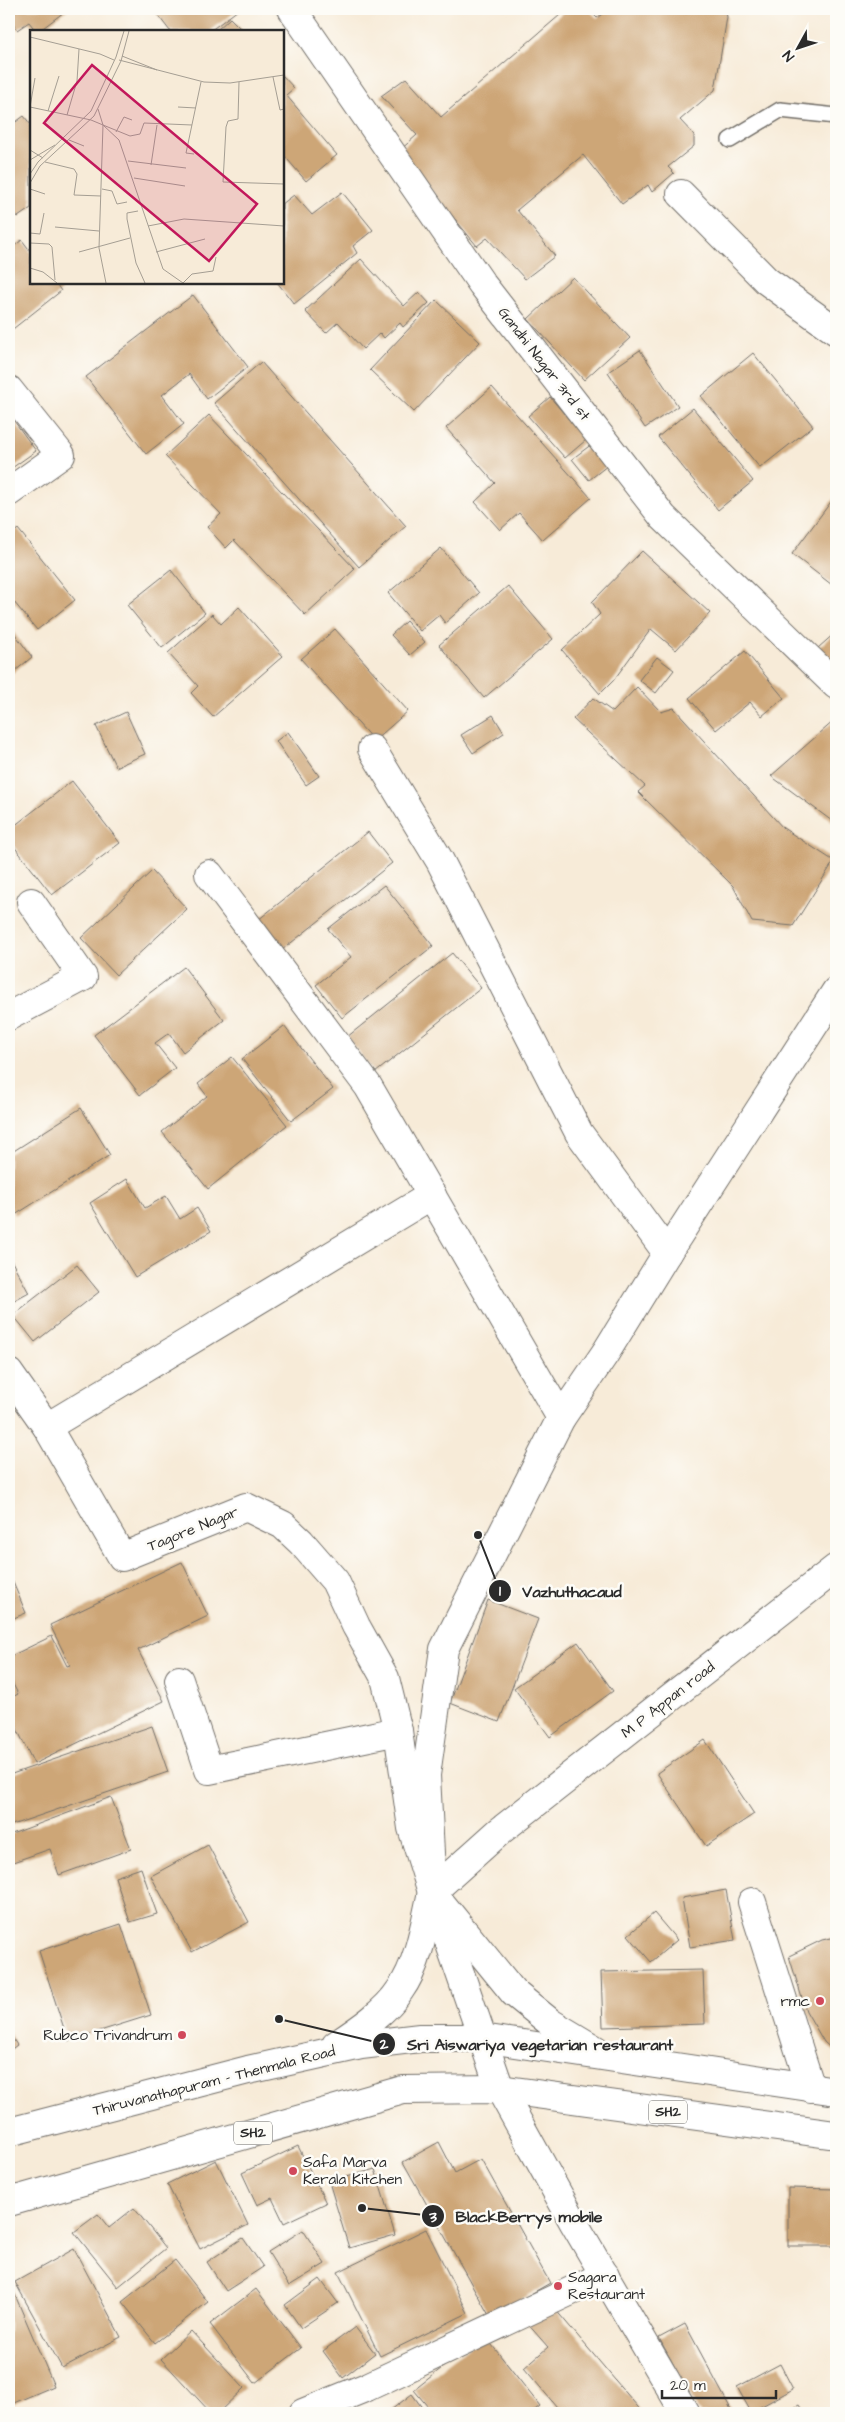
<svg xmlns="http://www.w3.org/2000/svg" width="845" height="2422" viewBox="0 0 845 2422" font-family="'Architects Daughter',sans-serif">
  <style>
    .building { fill: #cda677 }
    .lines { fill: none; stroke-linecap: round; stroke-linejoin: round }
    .service-casing { stroke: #726e68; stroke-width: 18 }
    .minor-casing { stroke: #726e68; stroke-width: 30 }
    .secondary-casing { stroke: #726e68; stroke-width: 30 }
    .primary-casing { stroke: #726e68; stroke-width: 30 }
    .service { stroke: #fff; stroke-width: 15 }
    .minor { stroke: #fff; stroke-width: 28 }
    .secondary { stroke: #fff; stroke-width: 28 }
    .primary { stroke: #fff; stroke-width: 28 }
    .poi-dot { fill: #d1495b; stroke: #fdfcf7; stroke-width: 2 }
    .labels { text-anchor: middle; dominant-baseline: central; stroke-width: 5; stroke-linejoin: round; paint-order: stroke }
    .shield { fill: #fdfcf7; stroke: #6a6a68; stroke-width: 1 }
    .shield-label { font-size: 14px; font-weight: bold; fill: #2b2b2b }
    .street-label { font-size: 15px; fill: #2b2b2b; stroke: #fdfcf7 }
    .poi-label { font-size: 15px; fill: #2b2b2b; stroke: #fdfcf7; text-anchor: end }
    .inset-road { fill: none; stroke: #a59e93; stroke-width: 1 }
    .view { fill: #c2185b; fill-opacity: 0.15; stroke: #c2185b; stroke-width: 2.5 }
    .inset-edge { fill: none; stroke: #2b2b2b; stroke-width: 2.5 }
    .leader { fill: none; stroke: #2b2b2b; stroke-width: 2 }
    .callout-dot { fill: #2b2b2b; stroke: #fdfcf7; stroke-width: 2 }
    .mark-label { font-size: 15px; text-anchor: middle; font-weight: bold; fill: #fff }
    .callout-label { font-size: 16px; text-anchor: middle; font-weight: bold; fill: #2b2b2b; stroke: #fdfcf7; stroke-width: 5; stroke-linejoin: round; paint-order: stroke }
  </style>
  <rect width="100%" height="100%" fill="#fdfcf7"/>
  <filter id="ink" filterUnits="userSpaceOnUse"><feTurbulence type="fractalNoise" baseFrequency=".02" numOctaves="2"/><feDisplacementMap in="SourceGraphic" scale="10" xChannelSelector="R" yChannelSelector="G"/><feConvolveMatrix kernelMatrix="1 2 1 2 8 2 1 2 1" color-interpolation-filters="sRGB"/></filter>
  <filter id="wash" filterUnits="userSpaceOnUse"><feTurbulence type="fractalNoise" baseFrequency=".0096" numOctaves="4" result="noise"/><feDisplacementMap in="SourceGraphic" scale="20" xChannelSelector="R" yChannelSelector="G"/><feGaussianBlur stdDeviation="1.12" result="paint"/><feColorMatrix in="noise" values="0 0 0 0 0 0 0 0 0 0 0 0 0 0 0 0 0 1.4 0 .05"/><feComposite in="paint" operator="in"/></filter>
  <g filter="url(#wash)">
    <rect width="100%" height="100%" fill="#f7ebd8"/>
    <g id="blocks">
      <g class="building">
        <path d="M9 9H68L39 31H36L29 22 17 30 9 19Z"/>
        <path d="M153 9H236L238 10 210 31H170Z"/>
        <path d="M567 9H588L597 18 608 9H725L727 17 715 90 680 120 694 135V146L668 167 674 173 652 192 648 185 622 204 583 155 517 210 555 256 525 279 487 238 477 246 399 151 417 135 381 96 406 78 441 117Z"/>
        <path d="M230 18 243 31H216Z"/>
        <path d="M282 75 294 88 286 95 337 155 306 181 282 153Z"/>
        <path d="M24 116 31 125V208L18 217 9 205V169L13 166 9 160V127Z"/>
        <path d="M342 192 373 230 353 246 357 253 294 304 277 282H282V204L294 195 312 215Z"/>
        <path d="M22 240 31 252V282H55L61 291 9 332V250Z"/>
        <path d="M361 259 404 306 419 292 429 303 403 327 400 323 384 338 380 333 363 349 338 322 326 333 305 311Z"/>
        <path d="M573 277 630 338 584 380 528 319Z"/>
        <path d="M193 295 248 367 207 399 189 374 162 395 184 424 146 454 86 377Z"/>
        <path d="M436 300 480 342 414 412 370 370Z"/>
        <path d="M640 350 678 406 645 428 608 372Z"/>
        <path d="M753 353 813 426 760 468 701 396Z"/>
        <path d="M261 362 406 526 359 567 214 403Z"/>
        <path d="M492 387 591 498 543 540 519 513 500 530 475 502 495 483 446 428Z"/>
        <path d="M550 397 586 440 565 458 528 416Z"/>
        <path d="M693 408 753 481 718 510 658 437Z"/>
        <path d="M9 414 36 451 9 470Z"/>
        <path d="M209 415 355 569 305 615 234 540 226 548 207 527 221 514 165 456Z"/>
        <path d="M596 441 612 462 589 480 572 459Z"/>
        <path d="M836 495V588L792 554Z"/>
        <path d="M18 529 75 600 37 630 9 596V536Z"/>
        <path d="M441 548 479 593 445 623 439 615 420 631 388 593Z"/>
        <path d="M642 551 710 613 676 650 651 629 613 681 600 694 562 650 600 614 592 602Z"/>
        <path d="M171 570 205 613 162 648 127 605Z"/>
        <path d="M508 586 553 639 484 698 439 645Z"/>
        <path d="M239 607 283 656 213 717 191 693 198 686 168 653 212 614 221 624Z"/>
        <path d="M406 621 425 642 410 655 391 635Z"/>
        <path d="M9 626 32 657 9 676Z"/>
        <path d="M335 629 408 711 374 741 301 659Z"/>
        <path d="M836 632V668L818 648Z"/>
        <path d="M745 651 784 698 762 716 750 702 716 730 689 698Z"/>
        <path d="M657 657 674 670 656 693 639 680Z"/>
        <path d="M637 687 661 712 674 708 783 828 834 861 793 926 752 922 733 886 638 792 645 786 573 719 593 698 613 712Z"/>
        <path d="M126 712 145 754 116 767 96 726Z"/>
        <path d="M493 715 504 733 473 753 461 735Z"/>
        <path d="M835 720 836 722V824L771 776Z"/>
        <path d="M288 732 319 776 306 785 276 741Z"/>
        <path d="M72 781 120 843 52 895 9 840V830Z"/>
        <path d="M368 832 392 863 282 950 258 920Z"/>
        <path d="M152 871 187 909 116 975 81 938Z"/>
        <path d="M384 885 433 946 342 1018 316 985 351 957 328 929Z"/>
        <path d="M452 953 481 988 375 1073 347 1037Z"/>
        <path d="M184 967 224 1020 183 1052 169 1033 155 1043 175 1068 140 1095 94 1035Z"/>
        <path d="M284 1026 333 1089 291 1121 242 1059Z"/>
        <path d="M232 1057 287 1125 208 1189 162 1132 207 1096 198 1084Z"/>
        <path d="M81 1108 110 1155 15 1215 9 1205V1154Z"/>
        <path d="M127 1179 145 1208 166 1196 180 1219 197 1208 211 1231 135 1277 90 1203Z"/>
        <path d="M11 1260 29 1293 9 1304V1261Z"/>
        <path d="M77 1265 99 1292 35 1342 13 1315Z"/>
        <path d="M182 1562 208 1616 138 1650 164 1701 34 1764 17 1729 9 1733V1699L18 1694 9 1676V1657L52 1636 67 1666 70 1665 50 1625Z"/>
        <path d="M9 1573 26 1613 9 1620Z"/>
        <path d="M488 1600 538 1619 499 1722 450 1703Z"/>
        <path d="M578 1642 613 1691 550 1737 514 1688Z"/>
        <path d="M152 1726 168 1772 9 1826V1775Z"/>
        <path d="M705 1740 754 1814 706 1846 657 1773Z"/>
        <path d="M111 1797 131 1849 59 1875 50 1849 13 1862 9 1851V1835Z"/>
        <path d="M208 1845 249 1922 192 1952 151 1876Z"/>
        <path d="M141 1868 157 1914 130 1922 115 1877Z"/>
        <path d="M726 1890 735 1940 690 1947 682 1898Z"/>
        <path d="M654 1913 677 1940 651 1962 628 1935Z"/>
        <path d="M121 1924 151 2015 68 2041 39 1951Z"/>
        <path d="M836 1937V2053L824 2042 806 2011 789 1956 822 1940Z"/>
        <path d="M703 1970 705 2024 603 2027 601 1972Z"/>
        <path d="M9 2033 17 2045 9 2051Z"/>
        <path d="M439 2142 455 2173 481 2159 550 2283 490 2317 403 2162Z"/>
        <path d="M298 2146 326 2203 284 2223 272 2198 257 2205 242 2173Z"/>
        <path d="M216 2160 248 2225 200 2249 167 2184Z"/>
        <path d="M375 2169 395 2235 349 2248 329 2182Z"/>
        <path d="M788 2188 836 2189V2246H788Z"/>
        <path d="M134 2208 166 2248 118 2287 74 2232 98 2214 109 2228Z"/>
        <path d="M426 2229 468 2313 380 2356 338 2272Z"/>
        <path d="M303 2230 325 2264 289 2286 268 2252Z"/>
        <path d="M243 2238 263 2267 226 2291 207 2262Z"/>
        <path d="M74 2249 121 2337 62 2368 15 2282Z"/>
        <path d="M175 2260 208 2302 155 2343 122 2302Z"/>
        <path d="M320 2279 338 2303 301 2328 285 2305Z"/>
        <path d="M9 2281 54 2386 9 2405Z"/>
        <path d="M256 2289 301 2348 255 2383 210 2324Z"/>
        <path d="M549 2302 643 2413H562L524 2368 548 2347 526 2322Z"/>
        <path d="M685 2324 733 2413H700L659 2338Z"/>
        <path d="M355 2327 375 2353 343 2378 323 2351Z"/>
        <path d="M191 2331 244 2388 218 2413H211L161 2359Z"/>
        <path d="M484 2335 540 2406 531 2413H433L414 2390Z"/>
        <path d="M780 2364 793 2389 751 2412 737 2387Z"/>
        <path d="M412 2394 426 2413H387Z"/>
        <path d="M799 2405 804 2413H785Z"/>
      </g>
    </g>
  </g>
  <g filter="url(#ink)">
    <use href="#blocks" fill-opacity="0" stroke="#726e68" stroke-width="1"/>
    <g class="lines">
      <defs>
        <path id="service" d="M730 140 780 110 836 116"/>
        <g id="minor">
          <path d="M292 9 482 284 663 517 836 685"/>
          <path d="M681 194 767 281 836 331"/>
          <path d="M9 390 61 455 9 492"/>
          <path d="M372 749 440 861 579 1133 667 1253"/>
          <path d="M209 874 368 1086 561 1418"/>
          <path d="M9 1016 83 977 31 902"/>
          <path d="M9 1373 47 1427 122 1557 246 1507 283 1525 301 1542 335 1581 356 1626 385 1678 398 1731 412 1828 432 1892 500 1831 836 1568"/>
          <path d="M47 1427 432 1195"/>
          <path d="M179 1680 209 1770 398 1731"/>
          <path d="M752 1902 811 2088"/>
          <path d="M303 2413 367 2387 605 2275"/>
        </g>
        <path id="secondary" d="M685 2413 574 2223 500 2089 432 1892 426 1775 444 1649 561 1418 606 1352 667 1253 836 991"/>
        <g id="primary">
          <path d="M432 1892 514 1993 551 2023 596 2050"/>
          <path d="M336 2045C357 2031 386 2012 400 1990 419 1964 425 1923 432 1892"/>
          <path d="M9 2132 248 2070 361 2045 420 2038H482L836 2091"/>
          <path d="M9 2202 403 2090 500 2089 836 2135"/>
        </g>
      </defs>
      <use href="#service" class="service-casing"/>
      <use href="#minor" class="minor-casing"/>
      <use href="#secondary" class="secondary-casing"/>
      <use href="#primary" class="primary-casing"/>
      <use href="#service" class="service"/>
      <use href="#minor" class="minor"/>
      <use href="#secondary" class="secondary"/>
      <use href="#primary" class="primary"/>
    </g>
  </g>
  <g class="poi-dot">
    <circle cx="820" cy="2001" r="5"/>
    <circle cx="182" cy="2035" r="5"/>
    <circle cx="293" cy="2171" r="5"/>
    <circle cx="558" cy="2286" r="5"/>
  </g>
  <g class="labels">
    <g class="shield">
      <rect x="649" y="2100.5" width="38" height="23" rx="4"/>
      <rect x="234" y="2121.5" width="38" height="23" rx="4"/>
    </g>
    <g class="shield-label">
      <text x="668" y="2112">SH2</text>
      <text x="253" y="2133">SH2</text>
    </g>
    <g class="street-label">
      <text transform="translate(544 364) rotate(52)">Gandhi Nagar 3rd st</text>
      <text transform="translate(193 1529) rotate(-22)">Tagore Nagar</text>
      <text transform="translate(668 1700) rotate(-38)">M P Appan road</text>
      <text transform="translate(214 2081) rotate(-14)">Thiruvanathapuram - Thenmala Road</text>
    </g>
    <g class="poi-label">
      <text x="810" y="2001">rmc</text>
      <text x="172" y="2035">Rubco Trivandrum</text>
      <text x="303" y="2162" text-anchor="start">Safa Marva<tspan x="303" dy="17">Kerala Kitchen</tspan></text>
      <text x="568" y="2277" text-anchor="start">Sagara<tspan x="568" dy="17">Restaurant</tspan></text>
    </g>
  </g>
  <g transform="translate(30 30)">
    <rect width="254" height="254" fill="#f7ebd8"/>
    <path class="inset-road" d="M0 7 70 24 84 30M92 26 127 40M89 30 174 52 200 53 254 45M243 47 250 80 254 79M209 52 208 89 198 91 196 97 193 152 254 154M0 77 5 48M0 77 61 90 73 95 89 110 133 239 153 253M148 77 166 78M68 79 73 95M18 81 29 46M37 85 47 51 49 19M86 102 94 87 102 90M39 110 54 116M0 120 13 128M164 124 156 123 171 52M0 130 25 115M98 131 156 138M15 132 44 139 47 144 44 165 71 166M121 135 127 95M0 144 8 132 61 81 86 27 94 1M104 148 155 156M0 153 10 136 64 86 91 31 99 1M0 159 15 164M72 159 82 161 87 174 97 172M108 181 97 183V189L106 233 115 253M118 196 154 189 254 196M25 197 69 201M0 203 10 204 14 183M0 213 19 214 22 217 25 250M49 222 100 208M126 222 175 209M0 238 13 242 27 253M76 253 69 218 73 95 100 106 110 104 114 93 162 95M153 253 162 244 183 241 186 227"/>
    <path class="view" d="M62 35 227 174 179 231 14 93Z"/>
    <rect width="254" height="254" class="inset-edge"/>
  </g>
  <path class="leader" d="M478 1535L500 1591M279 2019L384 2044M362 2208L433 2216"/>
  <g class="callout-dot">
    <circle cx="478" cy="1535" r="5"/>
    <circle cx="279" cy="2019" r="5"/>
    <circle cx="362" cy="2208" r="5"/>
    <circle cx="500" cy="1591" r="12"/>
    <circle cx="384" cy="2044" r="12"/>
    <circle cx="433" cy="2216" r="12"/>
  </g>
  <g class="mark-label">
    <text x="500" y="1596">1</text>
    <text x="384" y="2049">2</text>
    <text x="433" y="2222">3</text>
  </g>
  <g class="callout-label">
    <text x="572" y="1597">Vazhuthacaud</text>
    <text x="540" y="2050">Sri Aiswariya vegetarian restaurant</text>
    <text x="529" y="2222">BlackBerrys mobile</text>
  </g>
  <rect width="845" height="2422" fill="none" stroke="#fdfcf7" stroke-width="30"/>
  <g transform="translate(798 48) rotate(230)" stroke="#fdfcf7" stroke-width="4" paint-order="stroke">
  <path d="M0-4L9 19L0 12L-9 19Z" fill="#2b2b2b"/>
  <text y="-8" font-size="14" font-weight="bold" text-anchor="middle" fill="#2b2b2b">N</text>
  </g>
  <path d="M662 2390v8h114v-8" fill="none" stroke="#2b2b2b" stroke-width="2.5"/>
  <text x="670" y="2390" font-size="15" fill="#2b2b2b" stroke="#fdfcf7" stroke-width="4" paint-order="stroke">20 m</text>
</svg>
